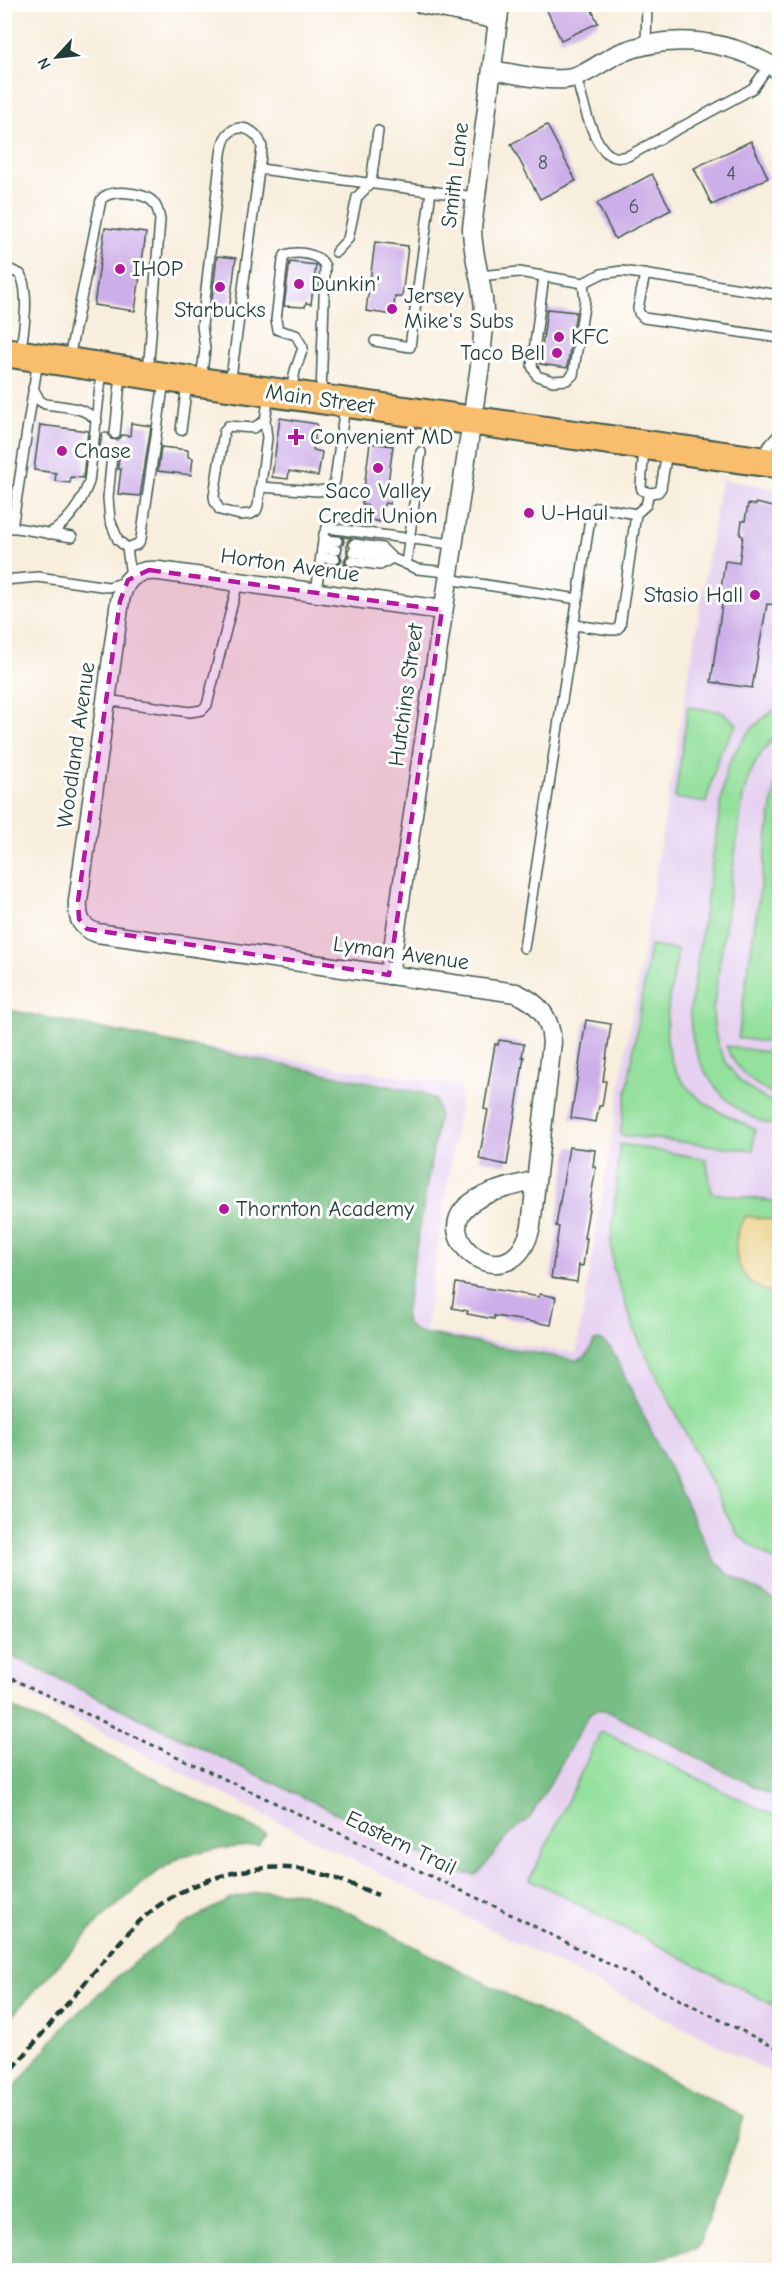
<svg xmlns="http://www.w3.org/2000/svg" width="784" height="2275" viewBox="0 0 784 2275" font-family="'Comic Neue',sans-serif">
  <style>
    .built { fill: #e6d2f0 }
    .green { fill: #94e09d; stroke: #5a8e68; stroke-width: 1.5 }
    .forest { fill: #77be84; stroke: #4b7e5c; stroke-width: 1.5 }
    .sand { fill: #eeda9e; stroke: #868c69; stroke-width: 1.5 }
    .building { fill: #ccaee8 }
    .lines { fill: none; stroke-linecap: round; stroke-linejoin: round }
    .lane-casing { stroke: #40584d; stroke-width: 12 }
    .street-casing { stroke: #40584d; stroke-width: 21 }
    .primary-casing { stroke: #40584d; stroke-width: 32 }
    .path { stroke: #40584d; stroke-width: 3; stroke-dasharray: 4.5 4.5; stroke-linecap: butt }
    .lane { stroke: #fff; stroke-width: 9 }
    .street { stroke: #fff; stroke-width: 18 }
    .primary { stroke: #f9be6d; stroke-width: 28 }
    .rail { stroke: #1f3d34; stroke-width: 4.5; stroke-dasharray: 9 4.5; stroke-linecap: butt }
    .marked { fill: #b5179e; fill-opacity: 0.2; stroke: #b5179e; stroke-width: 4.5; stroke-dasharray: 12 8; stroke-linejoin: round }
    .poi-dot { fill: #b5179e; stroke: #fff; stroke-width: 2 }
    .labels { text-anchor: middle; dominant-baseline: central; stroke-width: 6; stroke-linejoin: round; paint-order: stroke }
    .number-label { font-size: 20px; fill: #4a5961 }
    .street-label { font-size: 22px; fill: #1f3d34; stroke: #fff }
    .poi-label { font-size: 22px; fill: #1f3d34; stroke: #fff; text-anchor: start }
  </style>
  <rect width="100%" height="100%" fill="#fff"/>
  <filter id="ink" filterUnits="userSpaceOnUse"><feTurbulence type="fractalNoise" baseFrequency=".0167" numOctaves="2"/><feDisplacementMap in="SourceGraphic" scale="12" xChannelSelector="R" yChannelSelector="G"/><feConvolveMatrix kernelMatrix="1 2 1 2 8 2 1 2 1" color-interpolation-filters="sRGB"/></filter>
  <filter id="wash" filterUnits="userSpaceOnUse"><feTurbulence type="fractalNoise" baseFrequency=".008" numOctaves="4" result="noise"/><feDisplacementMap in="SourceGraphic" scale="24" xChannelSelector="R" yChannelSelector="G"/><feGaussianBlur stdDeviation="1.35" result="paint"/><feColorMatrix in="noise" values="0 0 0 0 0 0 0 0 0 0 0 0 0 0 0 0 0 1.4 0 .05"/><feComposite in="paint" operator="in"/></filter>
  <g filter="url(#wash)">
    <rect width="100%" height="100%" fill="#f8eedd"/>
    <path class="built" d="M721 480 779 489V2076L5 1683 4 1017 462 1086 425 1332 576 1353Z"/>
    <g class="green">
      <path d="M688 707 723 712 737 724 719 754 706 803 675 798Z"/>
      <path d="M779 708V734C759 750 749 772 743 797L713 1011C713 1055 738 1091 779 1104V1127C724 1114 690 1067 690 1011L725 775C734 746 753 722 779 708Z"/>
      <path d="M778 766H780L779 1044 738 1038Z"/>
      <path d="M650 946 678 950C668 1012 647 1065 710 1106 724 1115 740 1122 755 1129L753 1150 620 1135Z"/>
      <path d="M726 1046 779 1054V1096C755 1087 736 1070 726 1046Z"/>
      <path d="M620 1144 706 1159 712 1193 779 1202V1564L737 1535 636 1334 613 1268 611 1241Z"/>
      <path d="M601 1731 779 1818V2008L530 1879Z"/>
    </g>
    <g class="forest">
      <path d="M4 1009 423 1093 435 1100 439 1114 405 1314C404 1326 412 1330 422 1333L574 1360C587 1360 589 1351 594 1341L600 1340 611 1348 713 1559 727 1573 779 1603V1799L605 1710C594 1709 591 1711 586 1720L530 1818C518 1826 507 1836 498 1848 490 1858 486 1867 476 1875L460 1873 5 1653Z"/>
      <path d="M5 1704 266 1834 258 1845 208 1850 180 1857 154 1874 101 1919 5 2023Z"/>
      <path d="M265 1891 304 1893 340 1908 744 2117 698 2248 618 2270H5V2099L66 2024 118 1976 178 1928 230 1899Z"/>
    </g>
    <path class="sand" d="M746 1216 779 1221V1294C740 1292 723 1246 746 1216Z"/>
    <g id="blocks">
      <g class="building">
        <path d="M544 4H589L598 23 561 40Z"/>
        <path d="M547 125 576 181 540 199 511 144Z"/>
        <path d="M751 141 768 178 712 205 694 168Z"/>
        <path d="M652 174 671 210 615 239 597 203Z"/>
        <path d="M105 228 146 233 135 311 94 305Z"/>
        <path d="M375 242 408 246 402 297H395L393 315 366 311Z"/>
        <path d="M217 256 236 258 228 319 210 316Z"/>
        <path d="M290 262 316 265 311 304 306 303 305 307 284 306Z"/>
        <path d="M547 309 576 312 567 368 540 364Z"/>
        <path d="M280 418 317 424 313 450 322 452 318 476 289 471 288 479 272 477Z"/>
        <path d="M131 423 151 426 140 496 118 494 121 469H118L119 455 116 450 110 449 105 454 99 453 102 433H108L111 439 117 440 122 435 130 436Z"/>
        <path d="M40 425 88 431 83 478 71 477 70 483 55 481 56 473 34 470Z"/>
        <path d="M370 443 393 446 387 490 391 491 390 504 385 503 383 507 381 522 366 519 368 505 362 504Z"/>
        <path d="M161 447 188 450V457L193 458 191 475 158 471Z"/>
        <path d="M756 503 778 508 777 520H780V576L776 605 767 604 752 688 711 682 724 590H721L725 561 739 563 743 536 740 535 742 521H745L748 504 756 505Z"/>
        <path d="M342 537 351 538 347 542V555L344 561 346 565 339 564 342 559 340 555 344 541Z"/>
        <path d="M586 1020 611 1024 603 1081H606L602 1106H599L596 1122 571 1118Z"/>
        <path d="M499 1040 524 1044 522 1057H524L507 1165 479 1159 488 1110 484 1109 495 1044 498 1045Z"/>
        <path d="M569 1147 595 1150 593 1167H596L584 1238H587L583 1266 579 1265 577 1282 551 1278 559 1227 556 1226Z"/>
        <path d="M456 1283 539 1297 540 1294 556 1297 551 1325 494 1316V1319L467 1314 468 1311 452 1308Z"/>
      </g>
    </g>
  </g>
  <g filter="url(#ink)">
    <use href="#blocks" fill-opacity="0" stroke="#40584d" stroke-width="1.5"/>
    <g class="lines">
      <defs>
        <g id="lane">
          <path d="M646 45 647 4"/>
          <path d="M576 76C581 95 592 145 610 155 616 159 622 157 628 156L741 95 753 88 770 64"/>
          <path d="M260 169 475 197"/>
          <path d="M336 252 348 239 357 197 371 183 378 131"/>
          <path d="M4 267 20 274C30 291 24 332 20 352"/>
          <path d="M645 274 638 308 639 313 644 318 780 338"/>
          <path d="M479 276 519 272 583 283 601 274 622 271 780 295"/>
          <path d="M544 276 532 366 537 376 553 381 567 380 573 375 585 300 583 283"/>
          <path d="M375 341 410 347 431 191"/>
          <path d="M69 358 101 200C109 188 144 192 153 202 158 207 159 214 160 220L148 373"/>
          <path d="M201 380 205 349 202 326 221 154C222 147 223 140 228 134 241 120 260 133 262 148L230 385"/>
          <path d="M33 388 40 401 45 404C63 407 85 406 97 421"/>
          <path d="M291 391 295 371 303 348 296 335 278 330 276 320 283 260 285 255C297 251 319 253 325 266L321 397"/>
          <path d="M265 421 253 428 228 426 224 432 214 496 215 502 220 510 240 515 251 514 256 511 258 506 267 438 265 421 269 394"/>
          <path d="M181 430 187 384"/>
          <path d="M115 434 121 373"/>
          <path d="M644 449 641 486 642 490 649 493 658 492 661 488 667 452"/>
          <path d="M112 455 108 498 110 520 118 540 127 548 131 576"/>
          <path d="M764 458 766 449 780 433"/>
          <path d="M260 487 318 491 331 489 335 481 345 405"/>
          <path d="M4 526 72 537"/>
          <path d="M12 528 38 360"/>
          <path d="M49 534C69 522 81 504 89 482L102 370"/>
          <path d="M323 540 337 541"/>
          <path d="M354 544 382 548 392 558"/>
          <path d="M127 548 138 544 141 539 164 381"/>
          <path d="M322 548 336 550"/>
          <path d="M353 552 392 558 417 569 447 572"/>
          <path d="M321 557 335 559"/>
          <path d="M351 561 380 565 392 558"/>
          <path d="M406 564 421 452"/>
          <path d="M447 579 578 599"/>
          <path d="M4 580 38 577 108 587 126 582"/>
          <path d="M316 592 324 534 327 528 452 544"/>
          <path d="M574 625 611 630H616L620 626 636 514 646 505 649 493"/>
          <path d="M106 700 190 712 202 710 207 705 238 582"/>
          <path d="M524 948 591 512 597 507 636 514"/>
        </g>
        <g id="street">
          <path d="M422 4 498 20"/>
          <path d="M493 70C516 74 543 81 566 79 585 77 603 60 620 53 672 32 733 40 780 71"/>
          <path d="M442 610 159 571C135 569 124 579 120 601L78 901C77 918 80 927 97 933L516 993C539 1003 550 1017 552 1042L531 1226C513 1306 423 1237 471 1203 489 1190 515 1186 536 1180"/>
          <path d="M389 975 480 366C482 344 486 321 483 299 480 275 472 252 472 228L500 4"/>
        </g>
        <path id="primary" d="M4 352 164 377 780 464"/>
      </defs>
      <use href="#lane" class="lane-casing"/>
      <use href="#street" class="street-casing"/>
      <use href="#primary" class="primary-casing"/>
      <path class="path" d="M4 1675 494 1906 780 2050"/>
      <use href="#lane" class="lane"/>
      <use href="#street" class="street"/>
      <use href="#primary" class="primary"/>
      <path class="rail" d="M4 2079C35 2043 65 2006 96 1970 113 1951 129 1929 149 1913 187 1881 250 1862 299 1869 327 1873 352 1885 378 1895"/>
    </g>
  </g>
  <path class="marked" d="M149 570 442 610 389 975 87 929 79 919 78 901 120 601 128 580Z"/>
  <g class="poi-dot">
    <circle cx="120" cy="269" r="6"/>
    <circle cx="299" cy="284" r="6"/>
    <circle cx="220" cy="287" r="6"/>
    <circle cx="392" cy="309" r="6"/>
    <circle cx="559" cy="337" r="6"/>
    <circle cx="557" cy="353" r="6"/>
    <path d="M293 428h6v6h6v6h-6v6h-6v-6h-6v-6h6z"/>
    <circle cx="62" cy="451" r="6"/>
    <circle cx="378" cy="468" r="6"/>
    <circle cx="529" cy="513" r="6"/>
    <circle cx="755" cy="595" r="6"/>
    <circle cx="224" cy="1209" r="6"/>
  </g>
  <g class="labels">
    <g class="number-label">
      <text x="543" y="162">8</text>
      <text x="731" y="173">4</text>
      <text x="634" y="206">6</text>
    </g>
    <g class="street-label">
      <text transform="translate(455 175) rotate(-83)">Smith Lane</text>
      <text transform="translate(320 399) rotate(8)">Main Street</text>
      <text transform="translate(290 565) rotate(8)">Horton Avenue</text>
      <text transform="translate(406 695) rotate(-82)">Hutchins Street</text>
      <text transform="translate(76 745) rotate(-82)">Woodland Avenue</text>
      <text transform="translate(401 953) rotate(8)">Lyman Avenue</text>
      <text transform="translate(401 1843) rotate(26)">Eastern Trail</text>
    </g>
    <g class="poi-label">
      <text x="132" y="269">IHOP</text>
      <text x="311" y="284">Dunkin'</text>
      <text x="404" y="296">Jersey<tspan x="404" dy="25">Mike's Subs</tspan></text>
      <text x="220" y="310" text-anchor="middle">Starbucks</text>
      <text x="571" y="337">KFC</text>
      <text x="545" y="353" text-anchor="end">Taco Bell</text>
      <text x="310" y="437">Convenient MD</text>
      <text x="74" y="451">Chase</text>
      <text x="378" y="491" text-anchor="middle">Saco Valley<tspan x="378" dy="25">Credit Union</tspan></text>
      <text x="541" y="513">U-Haul</text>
      <text x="743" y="595" text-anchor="end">Stasio Hall</text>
      <text x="236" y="1209">Thornton Academy</text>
    </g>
  </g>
  <rect width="784" height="2275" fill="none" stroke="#fff" stroke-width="24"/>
  <g transform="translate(57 57) rotate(243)" stroke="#ffffff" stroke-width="4.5" paint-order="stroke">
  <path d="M0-4.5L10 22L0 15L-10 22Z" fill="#1f3d34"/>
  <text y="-9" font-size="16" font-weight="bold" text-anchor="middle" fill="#1f3d34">N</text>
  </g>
</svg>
